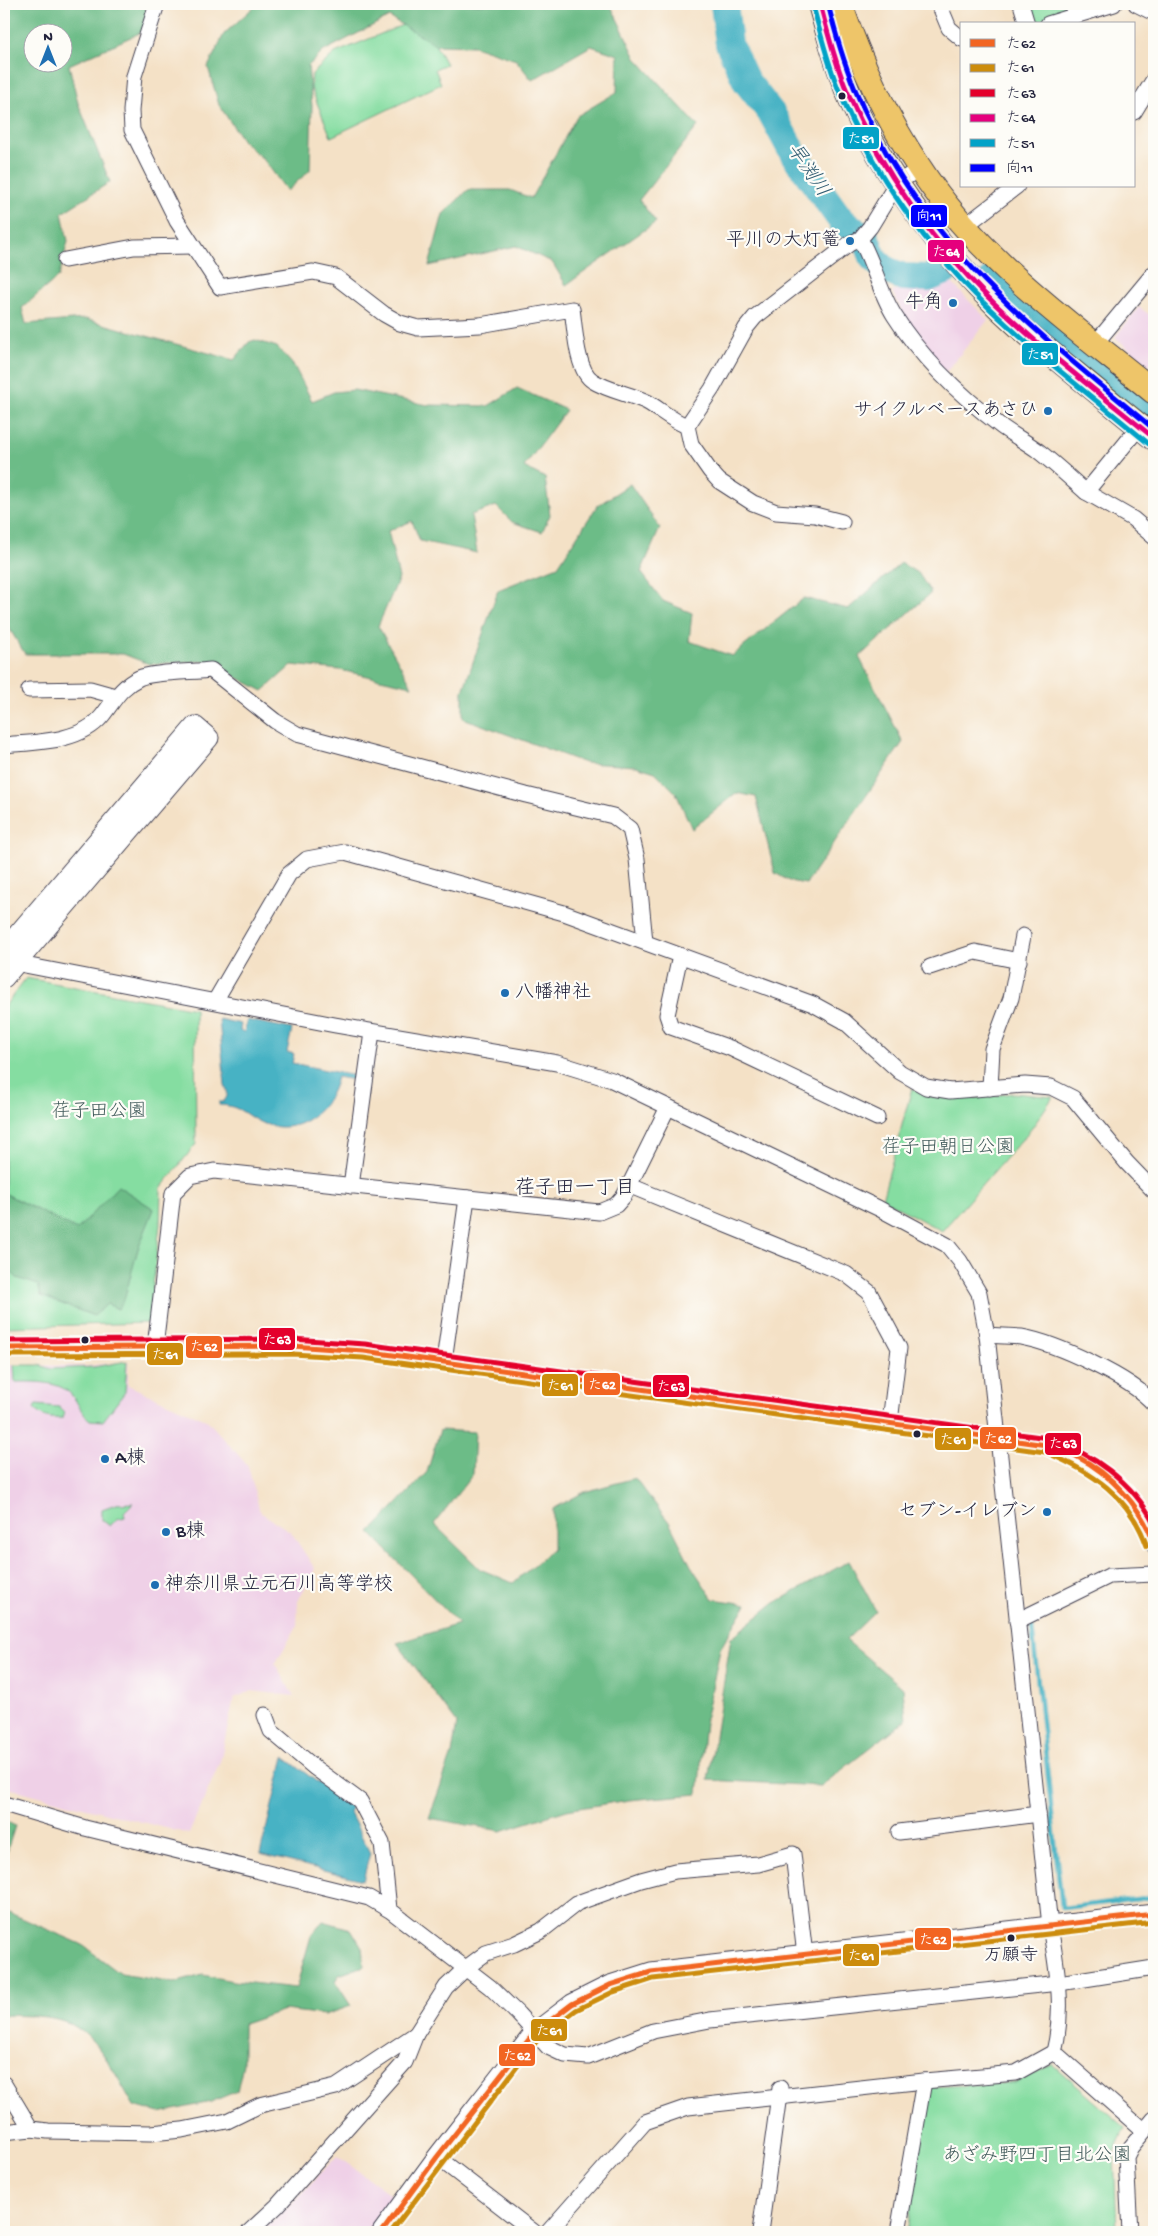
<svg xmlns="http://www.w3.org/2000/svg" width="1158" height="2236" viewBox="0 0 1158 2236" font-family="'Gochi Hand','Klee One',sans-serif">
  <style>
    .built { fill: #efd0e7 }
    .green { fill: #85dda1; stroke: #54806e }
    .forest { fill: #6cbc87; stroke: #476f61; fill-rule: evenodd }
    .water { fill: #47b2c4; stroke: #346a80 }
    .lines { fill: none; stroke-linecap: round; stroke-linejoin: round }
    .stream { stroke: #47b2c4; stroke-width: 4.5 }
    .river { stroke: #47b2c4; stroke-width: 28 }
    .minor-casing { stroke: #423f50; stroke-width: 17 }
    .tertiary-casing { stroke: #423f50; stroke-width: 21 }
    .primary-casing { stroke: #423f50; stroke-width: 26 }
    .minor { stroke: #fff; stroke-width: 15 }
    .tertiary { stroke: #fff; stroke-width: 19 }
    .primary { stroke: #eec569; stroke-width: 24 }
    .bus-1-casing { stroke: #fdfcf7; stroke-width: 9 }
    .bus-2-casing { stroke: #fdfcf7; stroke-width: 9 }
    .bus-3-casing { stroke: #fdfcf7; stroke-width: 9 }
    .bus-4-casing { stroke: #fdfcf7; stroke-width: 9 }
    .bus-5-casing { stroke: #fdfcf7; stroke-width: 9 }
    .bus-6-casing { stroke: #fdfcf7; stroke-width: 9 }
    .bus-1 { stroke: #f26522; stroke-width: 5 }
    .bus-2 { stroke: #cc8c0c; stroke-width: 5 }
    .bus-3 { stroke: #e4002b; stroke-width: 5 }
    .bus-4 { stroke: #e5007d; stroke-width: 5 }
    .bus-5 { stroke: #02a2c7; stroke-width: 5 }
    .bus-6 { stroke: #00f; stroke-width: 5 }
    .bus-dot { fill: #22223b; stroke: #fdfcf7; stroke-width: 2 }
    .poi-dot { fill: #1f6fb2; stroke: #fdfcf7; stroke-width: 2 }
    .labels { text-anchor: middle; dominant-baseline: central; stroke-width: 4.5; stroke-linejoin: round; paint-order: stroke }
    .bus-label { font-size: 18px; fill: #22223b; stroke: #fdfcf7 }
    .poi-label { font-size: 19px; fill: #22223b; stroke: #fdfcf7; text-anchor: end }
    .park-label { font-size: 19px; fill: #405a5a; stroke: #fdfcf7 }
    .water-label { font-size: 20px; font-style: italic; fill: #315c72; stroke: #fdfcf7 }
    .neighbourhood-label { font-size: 20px; fill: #22223b; stroke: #fdfcf7 }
    .line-badge { stroke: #fdfcf7; stroke-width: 2 }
    .badge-label { font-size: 14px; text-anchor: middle; font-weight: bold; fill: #fff }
  </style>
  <rect width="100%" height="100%" fill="#fdfcf7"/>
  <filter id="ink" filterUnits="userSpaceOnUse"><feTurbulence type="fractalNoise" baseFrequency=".02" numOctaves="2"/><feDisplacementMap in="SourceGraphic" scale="10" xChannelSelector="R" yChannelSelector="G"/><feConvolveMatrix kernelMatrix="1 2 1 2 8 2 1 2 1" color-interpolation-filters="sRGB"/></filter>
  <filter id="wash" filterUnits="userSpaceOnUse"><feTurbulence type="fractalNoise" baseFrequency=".0096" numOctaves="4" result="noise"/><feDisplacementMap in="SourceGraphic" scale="20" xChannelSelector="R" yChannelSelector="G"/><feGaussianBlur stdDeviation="1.12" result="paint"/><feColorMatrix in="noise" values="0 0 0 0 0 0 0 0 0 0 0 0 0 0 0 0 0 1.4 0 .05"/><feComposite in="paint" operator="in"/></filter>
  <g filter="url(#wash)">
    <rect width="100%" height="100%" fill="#f4e1c6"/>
    <g class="built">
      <path d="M948 279 988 320 946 372 934 361 905 318 892 291Z"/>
      <path d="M1139 307 1154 318V370L1115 337Z"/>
      <path d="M128 1361V1385L208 1421 248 1466 260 1512 291 1532 315 1569 298 1601 297 1626 275 1664 294 1696 252 1691 234 1698 220 1762 189 1834 4 1787V1365L87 1366Z"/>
      <path d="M337 2156 393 2196 367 2232H261L291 2204Z"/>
    </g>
    <g class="green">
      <path d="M1026 4H1101L1032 23Z"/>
      <path d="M405 24 436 46 446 64 435 69 441 84 331 137 311 88 312 74 335 53Z"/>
      <path d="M26 978 195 1009 196 1144 161 1188 160 1224 149 1323 4 1327V1007Z"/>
      <path d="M912 1088 935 1098H977L1013 1093 1053 1097 1032 1128 942 1231 882 1199Z"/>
      <path d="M127 1361 125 1392 103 1421 90 1420C82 1414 79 1405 74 1398 62 1380 34 1382 15 1382L14 1365H39L51 1369 94 1367Z"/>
      <path d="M36 1405 59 1407 65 1413 63 1418C52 1419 40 1418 34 1408Z"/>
      <path d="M133 1503 124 1512 125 1517 117 1519 110 1526 102 1520V1509L116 1504Z"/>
      <path d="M1052 2064 1125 2128 1114 2152 1117 2232H907L928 2087 1014 2083Z"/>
    </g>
    <g class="forest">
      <path d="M4 4H144L147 12 144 31 69 65 78 103 110 182 62 213 68 241 59 276 22 308 26 324 85 319 234 360 249 342 255 340 277 347 294 366 312 401 334 392 354 390 428 405 488 406 517 388 566 410 524 467 545 478 550 515 542 532 512 522 496 506 471 515 477 553 420 541 412 521 388 531 399 578 378 626 412 686 340 670 292 665 263 691 205 661 149 664 123 654H25L4 620ZM32 32H62V62H32Z"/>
      <path d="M257 4H610L636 58 698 126 639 200 656 222 566 285 552 262 516 246 429 266 443 214 468 190H510L531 198 577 116 617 92 618 55 591 46 532 80 516 60 474 46 436 45 389 17 324 51 308 66 312 106 310 170 287 191 264 160 243 141 219 105 208 67 224 34Z"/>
      <path d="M630 484 660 528 641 572 663 601 692 613 689 641 732 656 804 598 848 609 901 563 919 574 931 593 859 657 903 742 806 884 789 881 775 873 756 797 737 793 692 829 676 793 655 772 636 766 585 763 463 718V691L498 590 558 566 597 506Z"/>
      <path d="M118 1186 154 1209 138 1249 124 1300 118 1309 107 1304 94 1316 41 1296 38 1285 17 1278 4 1265V1193L77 1230Z"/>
      <path d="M440 1430 475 1432 473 1474 434 1524 480 1569 513 1583 553 1549V1509L584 1492 635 1478 669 1522 691 1566 713 1599 747 1604 720 1649 705 1722 698 1794 629 1800 567 1810 501 1831 429 1818 452 1754 457 1723 397 1643 459 1624 370 1533 427 1472Z"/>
      <path d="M849 1561 876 1611 846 1640 903 1688 906 1720 821 1786 708 1780 731 1638 773 1604Z"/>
      <path d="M4 1820 15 1826 4 1860Z"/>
      <path d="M10 1913 81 1944 121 1974 174 1983 203 1975 233 1981 296 1988 311 1936 323 1921 351 1929 362 1947 364 1966 339 1975 335 1981 351 2006 325 2015 284 2010 243 2024V2064L237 2091 211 2102 159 2113 134 2106C115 2075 96 2028 57 2019 41 2015 21 2016 4 2015V1916Z"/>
    </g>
    <g class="water">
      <path d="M219 1019 241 1024 240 1031 244 1032 247 1020 292 1029 287 1052 294 1054 292 1063 355 1076 354 1080 337 1077C330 1107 303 1135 268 1125 248 1120 243 1105 219 1105V1102H223C229 1096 228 1092 225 1085Z"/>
      <path d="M284 1757 352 1808 349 1811 370 1853 363 1880 260 1854Z"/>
    </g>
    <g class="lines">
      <path class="stream" d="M1032 1627 1062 1908 1154 1897"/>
      <g class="river">
        <path d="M724 4 729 44 746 81 772 114 793 153 841 220 866 239 874 259 886 270 903 277 928 278 945 271"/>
        <path d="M993 279 1154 413"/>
      </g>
    </g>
  </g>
  <g filter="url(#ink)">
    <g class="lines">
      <defs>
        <g id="minor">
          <path d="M157 4 134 76 131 111 132 130 177 221 220 287 313 272 336 277 384 314 400 323 418 328 480 325 572 309C575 327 576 371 593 381 609 391 630 394 647 402 661 410 671 420 687 426"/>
          <path d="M939 4 949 28 962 39"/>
          <path d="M1021 4 1027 24"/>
          <path d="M1136 4 1154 13"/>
          <path d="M1048 24 1114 4"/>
          <path d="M1134 112 1154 79"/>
          <path d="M965 226 1017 186"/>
          <path d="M860 239C874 263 879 291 894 315 921 358 962 397 1002 427 1013 435 1026 442 1037 450 1054 463 1070 478 1086 492"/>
          <path d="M65 260 134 247 193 246"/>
          <path d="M1095 344 1154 273"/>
          <path d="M1140 426 1086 492 1133 519 1154 537"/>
          <path d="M842 522 815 515 776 512 753 503 719 481 710 471 691 444 687 426 712 389 746 328 755 317 849 244 860 239 870 227 897 183 919 169"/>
          <path d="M29 690 90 689 115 696"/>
          <path d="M4 745C34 742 80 743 102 716 114 701 120 687 139 678 151 672 195 672 211 670L275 721 297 734 526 795 613 816 630 829 637 859 645 942"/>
          <path d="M680 956 667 1015 671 1027 730 1048 877 1118"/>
          <path d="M4 961 335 1025 557 1063 612 1080 878 1208 947 1245 960 1261 979 1293 987 1335 1050 1926C1057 1970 1065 2008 1054 2052L1016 2073 924 2081 688 2107 645 2122 548 2232"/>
          <path d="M930 967 975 952 1019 961"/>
          <path d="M215 1001 289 874 307 859 345 852 564 913 813 1004 844 1021 900 1072 926 1087 950 1091 1025 1085 1051 1087 1073 1098 1127 1163 1154 1191"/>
          <path d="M990 1088 992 1049 1011 998 1023 936"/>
          <path d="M628 1185 846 1274 869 1292 899 1348 890 1422"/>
          <path d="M351 1186 372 1032"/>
          <path d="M987 1335C998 1336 1010 1336 1021 1337 1056 1343 1131 1378 1154 1404"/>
          <path d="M155 1347 173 1193 190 1176 214 1171 599 1212 616 1205 624 1196 668 1107"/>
          <path d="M444 1361 467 1198"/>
          <path d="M1017 1621 1109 1576 1154 1574"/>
          <path d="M265 1715 271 1731 315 1768 360 1801 382 1843 389 1909"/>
          <path d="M4 1804 85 1828 369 1898 391 1911 490 1987 518 2014 548 2047 565 2055 588 2057 653 2031 710 2020 1059 1983 1154 1968"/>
          <path d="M899 1832 1038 1814"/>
          <path d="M1054 2052 1144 2131"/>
          <path d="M4 2084 31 2129"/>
          <path d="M4 2132 31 2129 48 2131 151 2133 182 2130 227 2121 260 2105 336 2087 416 2034"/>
          <path d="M437 2157 534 2232"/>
          <path d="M249 2232 277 2206 405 2062 416 2034 446 1987 466 1968 486 1953 514 1944 541 1931 577 1903 641 1880 675 1871 758 1864 793 1854 805 1955"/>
          <path d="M760 2232 780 2088"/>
          <path d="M898 2232 924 2081"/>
          <path d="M1130 2232 1126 2157 1131 2147 1154 2119"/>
        </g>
        <g id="tertiary">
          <path d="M4 950 195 726 209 738 4 978"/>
          <path d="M4 1348 292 1346 364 1351 1047 1445C1058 1450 1072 1453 1082 1460 1111 1478 1145 1509 1154 1543"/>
          <path d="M382 2232 437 2157 534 2033 572 2004 610 1985 651 1972 1154 1914"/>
        </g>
        <g id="primary">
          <path d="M820 4C828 33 836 62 847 90 883 177 950 265 1020 327 1064 365 1109 401 1154 438"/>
          <path d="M840 4C860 62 885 116 919 167 978 259 1071 324 1154 392"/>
        </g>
      </defs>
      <use href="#minor" class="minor-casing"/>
      <use href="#tertiary" class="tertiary-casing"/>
      <use href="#primary" class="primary-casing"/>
      <use href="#minor" class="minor"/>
      <use href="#tertiary" class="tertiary"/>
      <use href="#primary" class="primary"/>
      <defs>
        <g id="bus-1">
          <path d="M4 1348 292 1346 364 1351 1047 1445C1056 1449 1067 1452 1076 1456 1111 1474 1141 1506 1154 1543"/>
          <path d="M382 2232 437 2157 534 2033 572 2004 610 1985 651 1972 1154 1914"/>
        </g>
        <g id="bus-2">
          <path d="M4 1355 292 1354 363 1358 1045 1452C1092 1472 1129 1495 1147 1546"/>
          <path d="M391 2232 539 2038 576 2010 613 1992 653 1979 1154 1922"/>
        </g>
        <path id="bus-3" d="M4 1341 292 1339 365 1344 1048 1438C1092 1453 1132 1481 1154 1523"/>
        <path id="bus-4" d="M820 4C828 33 835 63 847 91 881 170 933 244 995 304 1045 352 1100 394 1154 438"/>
        <path id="bus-5" d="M813 6C821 35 828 65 840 93 873 173 927 249 990 309 1040 357 1096 400 1149 444"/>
        <path id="bus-6" d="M828 4C835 32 843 60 854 87 916 239 1031 328 1154 429"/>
      </defs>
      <use href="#bus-1" class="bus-1-casing"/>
      <use href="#bus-2" class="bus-2-casing"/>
      <use href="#bus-3" class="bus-3-casing"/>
      <use href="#bus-4" class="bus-4-casing"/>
      <use href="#bus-5" class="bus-5-casing"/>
      <use href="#bus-6" class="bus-6-casing"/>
      <use href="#bus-1" class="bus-1"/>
      <use href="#bus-2" class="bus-2"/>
      <use href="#bus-3" class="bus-3"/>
      <use href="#bus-4" class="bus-4"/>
      <use href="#bus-5" class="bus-5"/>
      <use href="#bus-6" class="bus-6"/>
    </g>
  </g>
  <g class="bus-dot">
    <circle cx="842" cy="96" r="4.5"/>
    <circle cx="85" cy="1340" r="4.5"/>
    <circle cx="917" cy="1434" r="4.5"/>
    <circle cx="1011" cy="1938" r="4.5"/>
  </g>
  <g class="poi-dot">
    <circle cx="850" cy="241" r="5"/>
    <circle cx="953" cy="303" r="5"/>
    <circle cx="1048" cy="411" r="5"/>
    <circle cx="505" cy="993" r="5"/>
    <circle cx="105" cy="1459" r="5"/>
    <circle cx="1047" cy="1512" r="5"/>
    <circle cx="166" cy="1532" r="5"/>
    <circle cx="155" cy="1585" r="5"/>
  </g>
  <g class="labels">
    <g class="bus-label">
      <text x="1011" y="1956">万願寺</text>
    </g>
    <g class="poi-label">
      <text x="840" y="241">平川の大灯篭</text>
      <text x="943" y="303">牛角</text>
      <text x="1038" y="411">サイクルベースあさひ</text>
      <text x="515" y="993" text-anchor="start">八幡神社</text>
      <text x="115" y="1459" text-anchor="start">A棟</text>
      <text x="1037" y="1512">セブン-イレブン</text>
      <text x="176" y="1532" text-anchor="start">B棟</text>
      <text x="165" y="1585" text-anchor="start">神奈川県立元石川高等学校</text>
    </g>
    <g class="park-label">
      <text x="99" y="1112">荏子田公園</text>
      <text x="948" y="1148">荏子田朝日公園</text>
      <text x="1037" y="2156">あざみ野四丁目北公園</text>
    </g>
    <g class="water-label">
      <text transform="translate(807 171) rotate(56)">早渕川</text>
    </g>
    <g class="neighbourhood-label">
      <text x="575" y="1189">荏子田一丁目</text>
    </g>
  </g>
  <g class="line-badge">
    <rect x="842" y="126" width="38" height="24" rx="5" fill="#02a2c7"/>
    <rect x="910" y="204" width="38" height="24" rx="5" fill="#00f"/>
    <rect x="927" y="239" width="38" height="24" rx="5" fill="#e5007d"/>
    <rect x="1021" y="342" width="38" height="24" rx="5" fill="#02a2c7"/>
    <rect x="258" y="1327" width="38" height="24" rx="5" fill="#e4002b"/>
    <rect x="185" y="1335" width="38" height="24" rx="5" fill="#f26522"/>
    <rect x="146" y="1342" width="38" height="24" rx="5" fill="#cc8c0c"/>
    <rect x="583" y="1372" width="38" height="24" rx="5" fill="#f26522"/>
    <rect x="541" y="1373" width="38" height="24" rx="5" fill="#cc8c0c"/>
    <rect x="652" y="1374" width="38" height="24" rx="5" fill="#e4002b"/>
    <rect x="979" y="1426" width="38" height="24" rx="5" fill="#f26522"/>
    <rect x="934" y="1427" width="38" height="24" rx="5" fill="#cc8c0c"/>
    <rect x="1044" y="1432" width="38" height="24" rx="5" fill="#e4002b"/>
    <rect x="914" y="1927" width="38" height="24" rx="5" fill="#f26522"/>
    <rect x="842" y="1943" width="38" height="24" rx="5" fill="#cc8c0c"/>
    <rect x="530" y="2018" width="38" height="24" rx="5" fill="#cc8c0c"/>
    <rect x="498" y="2043" width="38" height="24" rx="5" fill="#f26522"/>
  </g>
  <g class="badge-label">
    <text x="861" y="143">た51</text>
    <text x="929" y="220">向11</text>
    <text x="946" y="256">た64</text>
    <text x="1040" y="359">た51</text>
    <text x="277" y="1344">た63</text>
    <text x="204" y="1351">た62</text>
    <text x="165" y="1359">た61</text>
    <text x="602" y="1389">た62</text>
    <text x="560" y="1390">た61</text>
    <text x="671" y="1391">た63</text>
    <text x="998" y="1443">た62</text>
    <text x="953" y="1444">た61</text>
    <text x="1063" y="1448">た63</text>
    <text x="933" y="1944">た62</text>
    <text x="861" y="1960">た61</text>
    <text x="549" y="2035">た61</text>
    <text x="517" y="2060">た62</text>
  </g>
  <rect width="1158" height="2236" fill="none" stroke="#fdfcf7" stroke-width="20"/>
  <rect x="960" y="22" width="175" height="165" fill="#fdfcf7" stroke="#a5a5ac"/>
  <rect x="970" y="39" width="25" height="8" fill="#f26522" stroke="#a5a5ac"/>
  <text x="1006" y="48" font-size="15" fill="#22223b">た62</text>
  <rect x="970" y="64" width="25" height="8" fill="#cc8c0c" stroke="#a5a5ac"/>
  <text x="1006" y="72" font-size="15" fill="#22223b">た61</text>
  <rect x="970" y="89" width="25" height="8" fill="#e4002b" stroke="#a5a5ac"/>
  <text x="1006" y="98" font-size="15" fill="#22223b">た63</text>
  <rect x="970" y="114" width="25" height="8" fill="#e5007d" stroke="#a5a5ac"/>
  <text x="1006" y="122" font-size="15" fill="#22223b">た64</text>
  <rect x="970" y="139" width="25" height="8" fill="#02a2c7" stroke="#a5a5ac"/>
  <text x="1006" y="148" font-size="15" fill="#22223b">た51</text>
  <rect x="970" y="164" width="25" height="8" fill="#0000ff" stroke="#a5a5ac"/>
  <text x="1006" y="172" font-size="15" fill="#22223b">向11</text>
  <g transform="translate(48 48)"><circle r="24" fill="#fdfcf7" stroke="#a5a5ac"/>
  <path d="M0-4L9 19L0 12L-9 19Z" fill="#1f6fb2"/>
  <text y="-8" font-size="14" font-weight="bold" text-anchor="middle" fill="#22223b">N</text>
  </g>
</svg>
